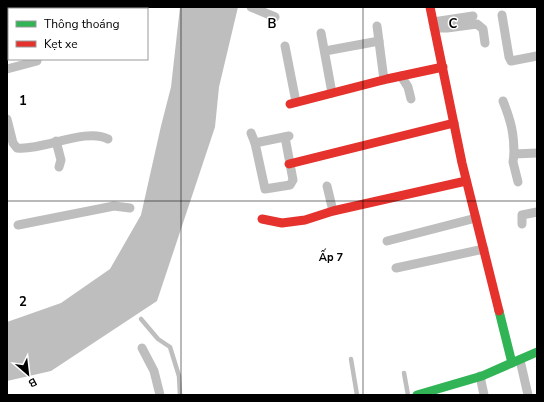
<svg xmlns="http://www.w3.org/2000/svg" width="544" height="402" viewBox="0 0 544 402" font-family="'Nunito Sans',sans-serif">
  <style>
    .water { fill: #bebebe }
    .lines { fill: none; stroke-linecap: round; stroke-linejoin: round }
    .lane { stroke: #bebebe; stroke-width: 4.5 }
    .street { stroke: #bebebe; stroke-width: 9 }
    .fast { stroke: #30b455; stroke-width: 9 }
    .jam { stroke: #e5322d; stroke-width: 9 }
    .grid { fill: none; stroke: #000; stroke-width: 1; stroke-opacity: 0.55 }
    .labels { text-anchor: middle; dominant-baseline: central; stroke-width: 3; stroke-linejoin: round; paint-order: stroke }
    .neighbourhood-label { font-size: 11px; font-weight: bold; fill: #000; stroke: #fff }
    .grid-label { font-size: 13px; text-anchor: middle; font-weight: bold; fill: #000; stroke: #fff; stroke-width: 3; stroke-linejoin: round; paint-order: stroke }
  </style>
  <rect width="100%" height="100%" fill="#fff"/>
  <path class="water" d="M180 7H238L219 87 215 127 157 301 51 371 7 381V322L61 303 110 269 141 215 161 126 171 87Z"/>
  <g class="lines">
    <g class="lane">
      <path d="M141 319 158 339 170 347 179 376 180 395"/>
      <path d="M351 359 357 395"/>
      <path d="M404 373 408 395"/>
    </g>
    <g class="street">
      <path d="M251 7 275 17"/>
      <path d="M50 9V7"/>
      <path d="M502 15 509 57 511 61 537 56"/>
      <path d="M433 22 473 16"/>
      <path d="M7 23H9"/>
      <path d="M377 26 384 80"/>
      <path d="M434 28H447L477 24 483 29 485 43"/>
      <path d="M321 33 332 93"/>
      <path d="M285 46 296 102"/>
      <path d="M325 51 379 41"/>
      <path d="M7 69 37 61"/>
      <path d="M401 76 408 87 411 99"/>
      <path d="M503 101C511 121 514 133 514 154L537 153"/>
      <path d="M7 119 13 143 17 148C42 151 86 127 108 139"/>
      <path d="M251 133 255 143 265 189 290 185 293 180 285 137"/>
      <path d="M56 141 61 160 59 167"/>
      <path d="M255 143 289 136"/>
      <path d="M514 154 513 162 518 182"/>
      <path d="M327 186 333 211"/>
      <path d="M522 224V215L537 212"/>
      <path d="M18 225 114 206 130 208"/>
      <path d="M387 241 476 218"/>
      <path d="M396 268 484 249"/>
      <path d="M142 348 154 371 160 395"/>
      <path d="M520 360 528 395"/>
      <path d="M480 376 484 395"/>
    </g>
    <g class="fast">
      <path d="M499 311 512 363"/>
      <path d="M417 395 482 376 537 352"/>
    </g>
    <g class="jam">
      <path d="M430 7 462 163 499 311"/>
      <path d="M290 104 387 79 443 67"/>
      <path d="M289 164 454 123"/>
      <path d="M262 219 282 223 305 220 333 211 466 181"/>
    </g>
  </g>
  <path class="grid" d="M181 7V395M363 7V395M7 201H537"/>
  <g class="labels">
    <g class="neighbourhood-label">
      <text x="331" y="257">Ấp 7</text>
    </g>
  </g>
  <g class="grid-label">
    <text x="272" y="28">B</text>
    <text x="453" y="28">C</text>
    <text x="23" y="105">1</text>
    <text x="23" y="306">2</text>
  </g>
  <rect width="544" height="402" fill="none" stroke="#000000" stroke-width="16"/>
  <rect x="8" y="8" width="140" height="52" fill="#ffffff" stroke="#999999"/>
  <rect x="16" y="21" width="20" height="6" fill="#30b455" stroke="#999999"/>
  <text x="44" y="28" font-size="12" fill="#000000">Thông thoáng</text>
  <rect x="16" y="41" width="20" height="6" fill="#e5322d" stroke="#999999"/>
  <text x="44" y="48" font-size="12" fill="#000000">Kẹt xe</text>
  <g transform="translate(28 374) rotate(152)" stroke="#ffffff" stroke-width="3" paint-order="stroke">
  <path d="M0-3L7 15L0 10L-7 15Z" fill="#000000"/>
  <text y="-6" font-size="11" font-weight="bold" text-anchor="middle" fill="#000000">B</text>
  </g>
</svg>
